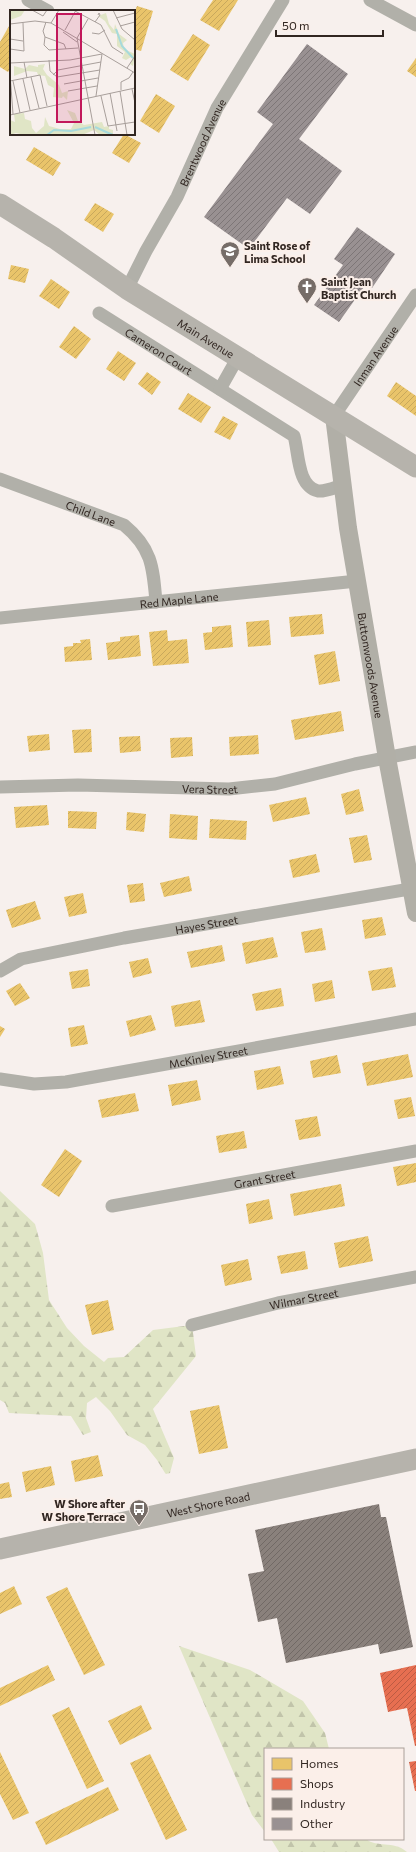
<svg xmlns="http://www.w3.org/2000/svg" width="416" height="1852" viewBox="0 0 416 1852" font-family="Commissioner,sans-serif">
  <style>
    .forest { fill: url(#forest-firs) }
    .homes { fill: url(#homes-hatch) }
    .shops { fill: url(#shops-hatch) }
    .industry { fill: url(#industry-hatch) }
    .building { fill: url(#building-hatch) }
    .lines { fill: none; stroke-linecap: round; stroke-linejoin: round }
    .street { stroke: #b1b0a9; stroke-width: 13 }
    .secondary { stroke: #b1afa7; stroke-width: 18 }
    .primary { stroke: #b6b3ac; stroke-width: 21 }
    .labels { text-anchor: middle; dominant-baseline: central; stroke-width: 4; stroke-linejoin: round; paint-order: stroke }
    .street-label { font-size: 11px; fill: #312621; stroke: #fbefe9 }
    .poi-label { font-size: 11px; font-weight: bold; fill: #312621; stroke: #fbefe9; text-anchor: start }
    .inset-river { fill: none; stroke: #a6dadc; stroke-width: 2 }
    .inset-road { fill: none; stroke: #a89f9b; stroke-width: 1 }
    .view { fill: #c2185b; fill-opacity: 0.15; stroke: #c2185b; stroke-width: 2 }
    .inset-edge { fill: none; stroke: #312621; stroke-width: 2 }
  </style>
  <defs>
    <pattern id="forest-firs" width="22" height="20" patternUnits="userSpaceOnUse"><rect width="22" height="20" fill="#e0e5c6"/><path d="M5 1l3.5 6h-7zM16 11l3.5 6h-7z" fill="#c1c4aa"/></pattern>
    <pattern id="homes-hatch" width="6" height="6" patternUnits="userSpaceOnUse"><rect width="6" height="6" fill="#e9c46a"/><path d="M-1 1l2-2M0 6l6-6M5 7l2-2" fill="none" stroke="#c8a85c"/></pattern>
    <pattern id="shops-hatch" width="6" height="6" patternUnits="userSpaceOnUse"><rect width="6" height="6" fill="#e76f51"/><path d="M-1 1l2-2M0 6l6-6M5 7l2-2" fill="none" stroke="#bc5b43"/></pattern>
    <pattern id="industry-hatch" width="6" height="6" patternUnits="userSpaceOnUse"><rect width="6" height="6" fill="#8a817c"/><path d="M-1 1l2-2M0 6l6-6M5 7l2-2" fill="none" stroke="#716965"/></pattern>
    <pattern id="building-hatch" width="6" height="6" patternUnits="userSpaceOnUse"><rect width="6" height="6" fill="#999192"/><path d="M-1 1l2-2M0 6l6-6M5 7l2-2" fill="none" stroke="#7d7677"/></pattern>
  </defs>
  <rect width="100%" height="100%" fill="#f7f0ed"/>
  <g class="forest">
    <path d="M0 1191 35 1224 43 1253 49 1300 67 1328 84 1346 104 1362 108 1358 124 1357 153 1330 192 1325 196 1356 153 1409 174 1458 170 1473 166 1474 165 1473 157 1460 145 1445 127 1435 110 1411 96 1397 87 1403 86 1418 91 1432 83 1435 71 1416 9 1413 5 1403 0 1400Z"/>
    <path d="M179 1646 250 1670 303 1701 325 1733 329 1749H265V1832L252 1815Z"/>
    <path d="M271 1839H366C377 1848 393 1840 407 1852H279Z"/>
  </g>
  <g class="homes">
    <path d="M213 0H238L219 31 200 20Z"/>
    <path d="M137 6 153 11 141 51 134 49V14Z"/>
    <path d="M9 26 11 27V68L8 72 0 67V42Z"/>
    <path d="M193 34 210 45 188 81 170 70Z"/>
    <path d="M416 58V77L407 71Z"/>
    <path d="M156 94 175 106 159 133 140 121Z"/>
    <path d="M124 134 141 143 129 163 112 153Z"/>
    <path d="M34 147 61 163 53 176 26 160Z"/>
    <path d="M95 203 114 214 103 232 84 220Z"/>
    <path d="M11 265 29 269 25 283 8 279Z"/>
    <path d="M51 279 70 292 59 309 39 296Z"/>
    <path d="M74 326 91 339 76 359 59 347Z"/>
    <path d="M118 351 136 363 124 381 106 369Z"/>
    <path d="M147 372 161 382 152 395 138 384Z"/>
    <path d="M396 382 416 396V416L387 396Z"/>
    <path d="M188 393 211 407 201 423 178 409Z"/>
    <path d="M223 416 238 424 230 440 214 432Z"/>
    <path d="M322 614 324 634 291 637 289 617Z"/>
    <path d="M269 620 271 645 248 647 246 622Z"/>
    <path d="M231 625 233 647 205 650 203 633 212 632V627Z"/>
    <path d="M167 630 168 641 187 639 189 663 153 666 149 632Z"/>
    <path d="M139 635 141 656 108 660 106 643 120 641V637Z"/>
    <path d="M90 639 92 660 65 662 64 647 73 646V643H81L80 640Z"/>
    <path d="M335 651 340 681 319 685 314 655Z"/>
    <path d="M341 711 344 731 295 740 291 720Z"/>
    <path d="M91 729 92 752 74 753 72 730Z"/>
    <path d="M49 734 50 750 29 752 27 736Z"/>
    <path d="M258 735 259 754 230 756 229 737Z"/>
    <path d="M140 736 141 751 120 753 119 737Z"/>
    <path d="M192 737 193 756 171 758 170 738Z"/>
    <path d="M359 789 364 811 346 815 341 794Z"/>
    <path d="M306 797 310 814 273 822 269 805Z"/>
    <path d="M47 805 49 825 16 828 14 807Z"/>
    <path d="M68 811 97 812 96 829 68 828Z"/>
    <path d="M127 812 146 814 144 832 126 830Z"/>
    <path d="M170 814 198 816 197 840 169 838Z"/>
    <path d="M210 819 247 821 246 840 209 838Z"/>
    <path d="M367 835 372 860 354 863 349 838Z"/>
    <path d="M316 854 320 872 293 878 289 860Z"/>
    <path d="M189 876 192 891 164 897 160 883Z"/>
    <path d="M143 883 145 901 130 903 127 885Z"/>
    <path d="M83 893 87 913 69 917 64 897Z"/>
    <path d="M35 901 41 919 12 928 6 910Z"/>
    <path d="M382 917 386 935 365 939 362 920Z"/>
    <path d="M322 928 326 950 305 953 301 932Z"/>
    <path d="M273 937 278 957 246 964 242 943Z"/>
    <path d="M222 945 225 961 191 968 187 952Z"/>
    <path d="M148 958 152 973 133 978 129 962Z"/>
    <path d="M392 967 396 987 372 991 368 971Z"/>
    <path d="M88 969 90 986 72 989 69 972Z"/>
    <path d="M332 980 335 998 315 1002 312 984Z"/>
    <path d="M20 983 30 998 15 1006 6 991Z"/>
    <path d="M281 988 284 1006 256 1011 252 994Z"/>
    <path d="M200 1000 205 1022 175 1027 171 1006Z"/>
    <path d="M151 1015 156 1030 130 1037 126 1021Z"/>
    <path d="M84 1025 88 1044 71 1047 68 1028Z"/>
    <path d="M0 1026 5 1029 0 1037Z"/>
    <path d="M408 1054 413 1077 367 1086 362 1063Z"/>
    <path d="M337 1055 341 1073 313 1078 310 1061Z"/>
    <path d="M280 1066 284 1084 257 1090 254 1071Z"/>
    <path d="M197 1080 201 1100 172 1106 168 1085Z"/>
    <path d="M135 1093 139 1111 102 1118 98 1100Z"/>
    <path d="M411 1097 415 1116 398 1119 394 1100Z"/>
    <path d="M317 1116 321 1136 299 1140 295 1120Z"/>
    <path d="M244 1131 247 1148 219 1153 216 1136Z"/>
    <path d="M65 1149 82 1161 59 1197 41 1185Z"/>
    <path d="M416 1163V1182L397 1186 393 1167Z"/>
    <path d="M341 1184 345 1206 294 1216 290 1194Z"/>
    <path d="M269 1199 273 1219 249 1224 246 1204Z"/>
    <path d="M368 1236 373 1261 339 1268 334 1243Z"/>
    <path d="M305 1251 308 1269 281 1274 277 1256Z"/>
    <path d="M248 1259 252 1280 225 1286 221 1265Z"/>
    <path d="M108 1300 114 1330 92 1335 85 1305Z"/>
    <path d="M219 1405 228 1448 199 1454 190 1411Z"/>
    <path d="M98 1455 103 1476 75 1482 71 1461Z"/>
    <path d="M51 1466 55 1485 26 1492 22 1472Z"/>
    <path d="M9 1482 12 1497 0 1499V1484Z"/>
    <path d="M14 1586 22 1604 0 1614V1593Z"/>
    <path d="M67 1587 105 1665 84 1675 46 1597Z"/>
    <path d="M48 1665 55 1680 0 1706V1688Z"/>
    <path d="M141 1705 152 1729 120 1745 108 1721Z"/>
    <path d="M69 1707 104 1781 87 1789 52 1715Z"/>
    <path d="M0 1752 29 1813 13 1820 0 1794Z"/>
    <path d="M150 1754 187 1830 166 1840 130 1763Z"/>
    <path d="M108 1787 119 1810 46 1845 35 1822Z"/>
  </g>
  <g class="shops">
    <path d="M416 1665V1746H415L407 1708 388 1712 380 1673Z"/>
    <path d="M416 1761V1791H415L409 1762Z"/>
  </g>
  <path class="industry" d="M379 1504 381 1517H386L413 1647 380 1654 378 1644 286 1663 277 1618 258 1622 248 1574 264 1571 255 1530Z"/>
  <g class="building">
    <path d="M307 44 348 74 299 139 342 171 310 214 287 198 249 249 204 217 273 124 257 112Z"/>
    <path d="M357 227 395 254 372 288 366 284 339 322 314 305 343 265 334 259Z"/>
  </g>
  <g class="lines">
    <g class="street">
      <path d="M28 0 48 11"/>
      <path d="M370 0 416 25"/>
      <path id="s1" d="M127 289 146 251 177 197 217 108 283 0"/>
      <path id="s2" d="M99 313 294 436C299 453 297 486 318 491 325 492 336 487 343 485"/>
      <path d="M220 389 238 357"/>
      <path id="s3" d="M334 416 416 295"/>
      <path id="s4" d="M0 479 124 525C152 548 153 567 156 602"/>
      <path id="s5" d="M0 618 357 581"/>
      <path id="s6" d="M0 787 78 785 229 789 275 784 355 764 416 752"/>
      <path id="s7" d="M0 971 21 959 124 938 416 888"/>
      <path id="s8" d="M0 1079 34 1084 66 1082 416 1019"/>
      <path id="s9" d="M112 1206 416 1151"/>
      <path id="s10" d="M192 1325 278 1303 416 1277"/>
    </g>
    <path class="secondary" id="s11" d="M334 416 348 528 387 758 416 913"/>
    <g class="primary">
      <path id="s12" d="M0 204 54 238 127 289 416 467"/>
      <path id="s13" d="M0 1549 416 1459"/>
    </g>
  </g>
  <defs>
    <symbol id="school-pin" viewBox="-11 -11 22 30"><path d="M0 17L-7.5 6A9.5 9.5 0 1 1 7.5 6Z" fill="#766d68" stroke="#fbefe9"/><path d="M0-5L7-2L0 1L-7-2ZM-4 1L0 2.5L4 1V4Q0 6-4 4Z" fill="#fff"/></symbol>
    <symbol id="church-pin" viewBox="-11 -11 22 30"><path d="M0 17L-7.5 6A9.5 9.5 0 1 1 7.5 6Z" fill="#766d68" stroke="#fbefe9"/><path d="M-1.2-6h2.4v3.5h3.3v2.4h-3.3V6h-2.4V-.1h-3.3v-2.4h3.3Z" fill="#fff"/></symbol>
    <symbol id="bus-pin" viewBox="-11 -11 22 30"><path d="M0 17L-7.5 6A9.5 9.5 0 1 1 7.5 6Z" fill="#766d68" stroke="#fbefe9"/><path d="M-5-6H5V4H4V6H2V4H-2V6H-4V4H-5ZM-3.5-4V0h7V-4ZM-3.5 1.2v1.5H-2V1.2ZM2 1.2v1.5H3.5V1.2Z" fill="#fff"/></symbol>
  </defs>
  <g fill-rule="evenodd">
    <use href="#school-pin" x="219" y="240" width="22" height="30"/>
    <use href="#church-pin" x="296" y="276" width="22" height="30"/>
    <use href="#bus-pin" x="128" y="1498" width="22" height="30"/>
  </g>
  <g class="labels">
    <g class="street-label">
      <text stroke="none"><textPath href="#s1" startOffset="165">Brentwood Avenue</textPath></text>
      <text stroke="none"><textPath href="#s12" startOffset="246">Main Avenue</textPath></text>
      <text stroke="none"><textPath href="#s2" startOffset="71">Cameron Court</textPath></text>
      <text stroke="none"><textPath href="#s3" startOffset="73">Inman Avenue</textPath></text>
      <text stroke="none"><textPath href="#s4" startOffset="97">Child Lane</textPath></text>
      <text stroke="none"><textPath href="#s5" startOffset="180">Red Maple Lane</textPath></text>
      <text stroke="none"><textPath href="#s11" startOffset="252">Buttonwoods Avenue</textPath></text>
      <text stroke="none"><textPath href="#s6" startOffset="210">Vera Street</textPath></text>
      <text stroke="none"><textPath href="#s7" startOffset="213">Hayes Street</textPath></text>
      <text stroke="none"><textPath href="#s8" startOffset="211">McKinley Street</textPath></text>
      <text stroke="none"><textPath href="#s9" startOffset="155">Grant Street</textPath></text>
      <text stroke="none"><textPath href="#s10" startOffset="115">Wilmar Street</textPath></text>
      <text stroke="none"><textPath href="#s13" startOffset="213">West Shore Road</textPath></text>
    </g>
    <g class="poi-label">
      <text x="244" y="245">Saint Rose of<tspan x="244" dy="13">Lima School</tspan></text>
      <text x="321" y="281">Saint Jean<tspan x="321" dy="13">Baptist Church</tspan></text>
      <text x="125" y="1503" text-anchor="end">W Shore after<tspan x="125" dy="13">W Shore Terrace</tspan></text>
    </g>
  </g>
  <g transform="translate(10 10)">
    <rect width="125" height="125" fill="#f7f0ed"/>
    <path d="M0 0H15L11 6 0 10Z" fill="#e0e5c6"/>
    <path d="M96 3 99 14 104 20 105 14 109 24 117 30 113 33 114 39 125 44 123 56 120 54 123 49 121 47 116 50 112 48 115 42 107 36V24L102 23 95 11 88 6ZM35 54 33 59 37 65 49 75 52 83 58 81 57 90 53 86 52 88 43 87 44 78 38 75 35 66 28 65 27 62 17 61 4 66V56L15 59 19 55 28 57V55ZM57 100 65 103 68 111 74 115 92 112 94 117 99 116V119L103 120V125H90L84 120 72 125H14L6 123 0 125V110L5 112 4 104 14 103 15 109 21 111 22 118 26 123 34 116 35 107 39 116 50 119H61L64 113Z" fill="#e0e5c6"/>
    <path class="inset-river" d="M106 19 112 36 123 48M85 117 103 125M37 125 44 120 61 121 81 117"/>
    <path class="inset-road" d="M22 0 33 6 37 0M103 0 112 19 125 30M65 1 91 15 102 37 113 44M106 8 125 3M78 9 67 28 85 125M36 12 33 21 35 27 54 34 56 39M85 12 90 5 89 3 88 5M41 13 49 0M0 14 25 11 41 13 125 63M110 16 125 12M55 20 66 0M53 22 67 32M82 23 89 24 95 20M35 27 34 35 39 40 68 38M0 29 13 31M0 39 14 41 13 13M39 50 40 61 47 67 90 60M14 52 17 68M0 53 60 50 92 44 86 86M117 58 125 46M0 64 3 104M43 65 48 60 91 52M21 67 29 98M13 69 20 100M0 71 30 65 37 96M3 71 10 103M54 74 88 68M122 79 125 93M111 80V72L119 68 123 62M58 81 87 76M110 81 117 125M100 83 107 121M91 86 98 116 125 112M0 105 125 78"/>
    <path class="view" d="M47 4H71V112H47Z"/>
    <rect width="125" height="125" class="inset-edge"/>
  </g>
  <rect x="264" y="1748" width="140" height="92" fill="#fbefe9" stroke="#aa9f99"/>
  <rect x="272" y="1758" width="20" height="12" fill="#e9c46a" stroke="#aa9f99"/>
  <text x="300" y="1768" font-size="12" fill="#312621">Homes</text>
  <rect x="272" y="1778" width="20" height="12" fill="#e76f51" stroke="#aa9f99"/>
  <text x="300" y="1788" font-size="12" fill="#312621">Shops</text>
  <rect x="272" y="1798" width="20" height="12" fill="#8a817c" stroke="#aa9f99"/>
  <text x="300" y="1808" font-size="12" fill="#312621">Industry</text>
  <rect x="272" y="1818" width="20" height="12" fill="#999192" stroke="#aa9f99"/>
  <text x="300" y="1828" font-size="12" fill="#312621">Other</text>
  <path d="M276 30v6h107v-6" fill="none" stroke="#312621" stroke-width="2"/>
  <text x="282" y="30" font-size="12" fill="#312621" stroke="#fbefe9" stroke-width="3" paint-order="stroke">50 m</text>
</svg>
